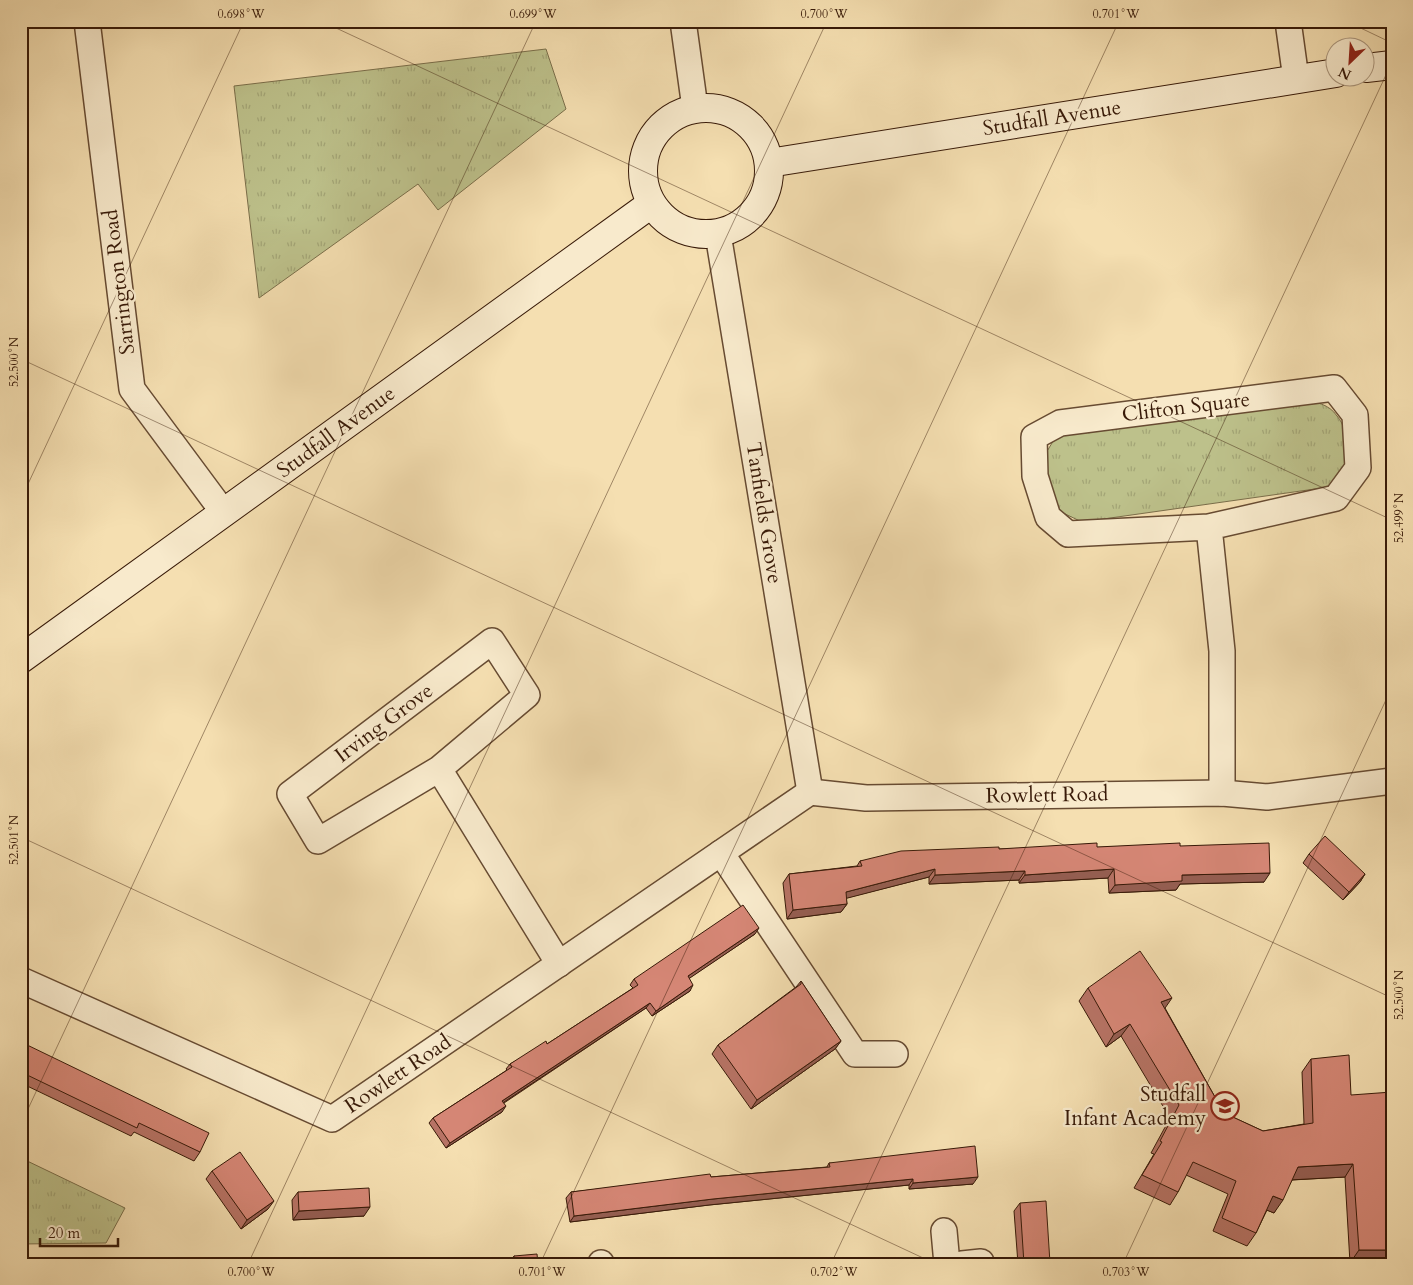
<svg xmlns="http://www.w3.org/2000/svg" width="1413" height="1285" viewBox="0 0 1413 1285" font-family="Cardo,serif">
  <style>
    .grass { fill: url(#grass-tufts); stroke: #7a6e4a }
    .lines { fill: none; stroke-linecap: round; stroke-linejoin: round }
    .street-casing { stroke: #674b32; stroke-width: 28 }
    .secondary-casing { stroke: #381a08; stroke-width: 30 }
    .street { stroke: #f8eacc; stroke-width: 25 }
    .secondary { stroke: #f8eacc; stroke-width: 28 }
    .wall { fill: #b77365; stroke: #381a08 }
    .shaded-wall { fill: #955e52; stroke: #381a08 }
    .building { fill: #d58675; stroke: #381a08 }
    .ticks { fill: none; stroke: #381a08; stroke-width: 1; stroke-opacity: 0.45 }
    .labels { text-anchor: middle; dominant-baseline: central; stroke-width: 4.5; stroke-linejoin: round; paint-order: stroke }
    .street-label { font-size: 21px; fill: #381a08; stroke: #f8eacc }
    .poi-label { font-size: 21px; fill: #381a08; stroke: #f8eacc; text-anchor: end }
    .neatline { fill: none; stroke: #381a08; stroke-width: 2 }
    .ticks-label { font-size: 12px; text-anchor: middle; fill: #381a08 }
  </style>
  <defs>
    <pattern id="grass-tufts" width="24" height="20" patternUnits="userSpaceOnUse" patternTransform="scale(1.25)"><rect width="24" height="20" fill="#bdc18b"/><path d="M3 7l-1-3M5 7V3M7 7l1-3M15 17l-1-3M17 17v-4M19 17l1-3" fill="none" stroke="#a3a576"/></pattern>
  </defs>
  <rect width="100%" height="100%" fill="#f5dfb1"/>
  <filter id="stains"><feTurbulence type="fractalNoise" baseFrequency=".004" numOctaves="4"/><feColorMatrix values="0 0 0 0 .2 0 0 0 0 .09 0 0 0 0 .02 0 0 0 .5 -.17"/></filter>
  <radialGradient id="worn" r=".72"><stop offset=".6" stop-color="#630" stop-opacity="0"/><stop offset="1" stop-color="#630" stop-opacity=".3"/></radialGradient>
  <g class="grass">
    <path d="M546 49 566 109 438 210 418 184 259 298 234 86Z"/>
    <path d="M1303 400C1316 402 1329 404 1337 416 1351 432 1352 470 1333 484 1330 486 1325 487 1322 488L1082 522 1061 512 1047 492 1046 453 1055 438 1069 431Z"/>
    <path d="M21 1158 125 1208 106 1243 21 1244Z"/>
  </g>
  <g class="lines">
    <defs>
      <g id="street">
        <path d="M87 21 132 389 224 513"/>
        <path d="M683 21 695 108"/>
        <path d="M1288 21 1296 79"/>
        <path d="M718 234 810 792"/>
        <path d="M1209 527 1068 534 1048 517 1035 476 1034 437 1060 423 1334 388 1355 415 1358 468 1336 498 1209 527 1222 651V793"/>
        <path d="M439 769 527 695 492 641 290 794 318 841 439 769 559 964"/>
        <path d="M721 853 855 1054H895"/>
        <path d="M21 980 332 1119 810 792 866 798 1222 793 1267 797 1392 781"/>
        <path d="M944 1231 947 1264"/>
        <path d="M601 1264V1263"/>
        <path d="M962 1264 981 1262"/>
      </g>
      <g id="secondary">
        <path d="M1366 68 1392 65"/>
        <circle cx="706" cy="171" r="63"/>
        <path d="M769 163 1336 73"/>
        <path d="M21 659 651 204"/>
      </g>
    </defs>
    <use href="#street" class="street-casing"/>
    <use href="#secondary" class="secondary-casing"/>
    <use href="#street" class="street"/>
    <use href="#secondary" class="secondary"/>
  </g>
  <g class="wall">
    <path d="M1180 846 1264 882 1180 884 1176 890 1109 893 1108 878 1019 883V880L929 884V877L846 898 847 904 841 912 787 919 783 883 789 874 857 866 860 861 999 849Z"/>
    <path d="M1309 854 1365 874 1360 882 1343 900 1303 863Z"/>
    <path d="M755 934 689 978 690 991 652 1016 646 1008 504 1103 502 1112 446 1148 429 1123 433 1118 507 1070 506 1069 510 1064 547 1044 633 988 630 985 634 979Z"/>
    <path d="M801 981 841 1041 835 1049 751 1109 712 1054 718 1045 796 987Z"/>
    <path d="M1088 988 1165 1008 1224 1113 1263 1131 1304 1124 1302 1072 1311 1059 1351 1095 1392 1262 1350 1263 1345 1177 1292 1180 1274 1213 1267 1210 1256 1233 1247 1246 1213 1231 1228 1194 1186 1175 1178 1192 1170 1205 1134 1188 1154 1154 1151 1153 1170 1118 1121 1036 1106 1047 1079 1001Z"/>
    <path d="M21 1042 200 1152 194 1161 134 1132 131 1136 21 1083Z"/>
    <path d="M829 1163 973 1184 909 1189V1185L709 1205 570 1222 566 1198 571 1192 711 1177 827 1167Z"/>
    <path d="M212 1171 268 1209 241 1229 206 1179Z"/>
    <path d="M298 1192 364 1216 293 1220 292 1200Z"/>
    <path d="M1020 1203 1049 1264H1018L1014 1211Z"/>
    <path d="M514 1256 538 1264H508Z"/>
  </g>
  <g class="shaded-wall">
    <path d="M935 869 929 877 840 900 846 892Z"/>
    <path d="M1114 869 1108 878 1019 883 1025 875Z"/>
    <path d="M1025 871 1019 880 929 884 935 875Z"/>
    <path d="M1270 873 1264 882 1180 884 1176 890 1109 893 1115 885 1182 875Z"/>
    <path d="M1365 874 1360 882 1343 900 1349 892Z"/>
    <path d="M847 904 841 912 787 919 793 910Z"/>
    <path d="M759 928 755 934 684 982 688 976Z"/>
    <path d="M693 985 690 991 652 1016 656 1011Z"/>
    <path d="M1172 998 1163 1011 1161 1002Z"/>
    <path d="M650 1003 646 1008 498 1106 502 1101Z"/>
    <path d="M1130 1024 1121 1036 1106 1047 1114 1034Z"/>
    <path d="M841 1041 835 1049 751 1109 757 1100Z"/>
    <path d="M506 1106 502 1112 446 1148 450 1143Z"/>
    <path d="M1353 1164 1345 1177 1289 1180 1298 1167Z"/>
    <path d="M978 1177 973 1184 909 1189 913 1183Z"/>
    <path d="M913 1179 909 1185 709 1205 570 1222 574 1216 713 1199Z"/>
    <path d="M1273 1196 1283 1200 1274 1213 1264 1209Z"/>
    <path d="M274 1201 268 1209 241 1229 247 1220Z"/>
    <path d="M370 1207 364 1216 293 1220 299 1211Z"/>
    <path d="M1359 1250H1392V1262L1350 1263Z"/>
  </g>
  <g class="building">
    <path d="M1325 836 1365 874 1349 892 1309 854Z"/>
    <path d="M1097 843V847L1180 843V846L1269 843 1270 873 1182 875V881L1115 885 1114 869 1025 875V871L935 875V869L846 892 847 904 793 910 789 874 862 866 860 861 901 851 999 847V849Z"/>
    <path d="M743 905 759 928 688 976 693 985 656 1011 650 1003 502 1101 506 1106 450 1143 433 1118 512 1067 510 1064 546 1041 547 1044 638 985 634 979Z"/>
    <path d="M1140 951 1172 998 1161 1002 1224 1113 1263 1131 1313 1123 1311 1059 1349 1055 1351 1095 1392 1092V1250H1359L1353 1164 1298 1167 1283 1200 1273 1196 1256 1233 1222 1218 1236 1181 1193 1162 1178 1192 1142 1175 1162 1142 1160 1141 1179 1105 1130 1024 1114 1034 1088 988Z"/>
    <path d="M801 981 841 1041 757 1100 718 1045 801 984Z"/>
    <path d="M21 1042 209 1133 200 1152 139 1123 137 1128 21 1072Z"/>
    <path d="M975 1146 978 1177 913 1183V1179L713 1199 574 1216 571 1192 710 1174 711 1177 830 1167 829 1163Z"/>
    <path d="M240 1152 274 1201 247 1220 212 1171Z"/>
    <path d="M369 1188 370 1207 299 1211 298 1192Z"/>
    <path d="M1046 1201 1050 1263 1024 1264 1020 1203Z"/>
    <path d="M537 1254 538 1264H514V1256Z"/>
  </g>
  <path class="ticks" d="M321 21 1392 520M1346 21 1392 43M21 359 1392 998M21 499 244 21M21 837 936 1264M21 1124 536 21M248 1264 827 21M540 1264 1119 21M831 1264 1392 62M1123 1264 1392 687"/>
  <defs>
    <symbol id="school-ring" viewBox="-11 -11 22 22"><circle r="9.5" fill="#f8eacc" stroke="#8f2418" stroke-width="1.5"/><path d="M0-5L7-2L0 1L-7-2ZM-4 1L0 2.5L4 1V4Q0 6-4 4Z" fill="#8f2418"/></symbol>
  </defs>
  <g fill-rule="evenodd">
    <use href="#school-ring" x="1209" y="1090" width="32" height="32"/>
  </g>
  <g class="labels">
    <g class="street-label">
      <text transform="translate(1052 118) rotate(-9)">Studfall Avenue</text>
      <text transform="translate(119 282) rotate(-97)">Sarrington Road</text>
      <text transform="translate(1186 407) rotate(-7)">Clifton Square</text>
      <text transform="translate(336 432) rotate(-36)">Studfall Avenue</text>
      <text transform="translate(764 513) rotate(81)">Tanfields Grove</text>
      <text transform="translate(384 723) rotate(-37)">Irving Grove</text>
      <text transform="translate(1047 795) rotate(-1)">Rowlett Road</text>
      <text transform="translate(398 1074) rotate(-34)">Rowlett Road</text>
    </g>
    <g class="poi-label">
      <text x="1206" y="1094">Studfall<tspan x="1206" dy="24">Infant Academy</tspan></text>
    </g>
  </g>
  <rect width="1413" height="1285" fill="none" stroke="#f5dfb1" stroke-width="55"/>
  <g transform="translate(1350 62) rotate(205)"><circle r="24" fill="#f8eacc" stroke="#ab977e"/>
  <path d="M0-4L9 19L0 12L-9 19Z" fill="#8f2418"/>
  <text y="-8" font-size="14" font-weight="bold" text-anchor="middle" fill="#381a08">N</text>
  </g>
  <path d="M40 1238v8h78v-8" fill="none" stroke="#381a08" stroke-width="2.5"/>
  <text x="48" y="1238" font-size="15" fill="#381a08" stroke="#f8eacc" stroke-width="4" paint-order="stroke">20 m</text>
  <rect x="28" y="28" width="1358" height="1230" class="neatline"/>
  <g class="ticks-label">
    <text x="241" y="18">0.698°W</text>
    <text x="533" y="18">0.699°W</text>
    <text x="824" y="18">0.700°W</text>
    <text x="1116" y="18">0.701°W</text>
    <text transform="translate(14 362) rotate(-90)" y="4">52.500°N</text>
    <text transform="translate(1399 518) rotate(-90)" y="4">52.499°N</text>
    <text transform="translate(14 840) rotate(-90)" y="4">52.501°N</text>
    <text transform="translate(1399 995) rotate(-90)" y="4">52.500°N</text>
    <text x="251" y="1276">0.700°W</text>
    <text x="542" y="1276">0.701°W</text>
    <text x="834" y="1276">0.702°W</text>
    <text x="1126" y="1276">0.703°W</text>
  </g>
  <rect width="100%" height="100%" filter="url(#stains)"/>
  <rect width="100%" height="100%" fill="url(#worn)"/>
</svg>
